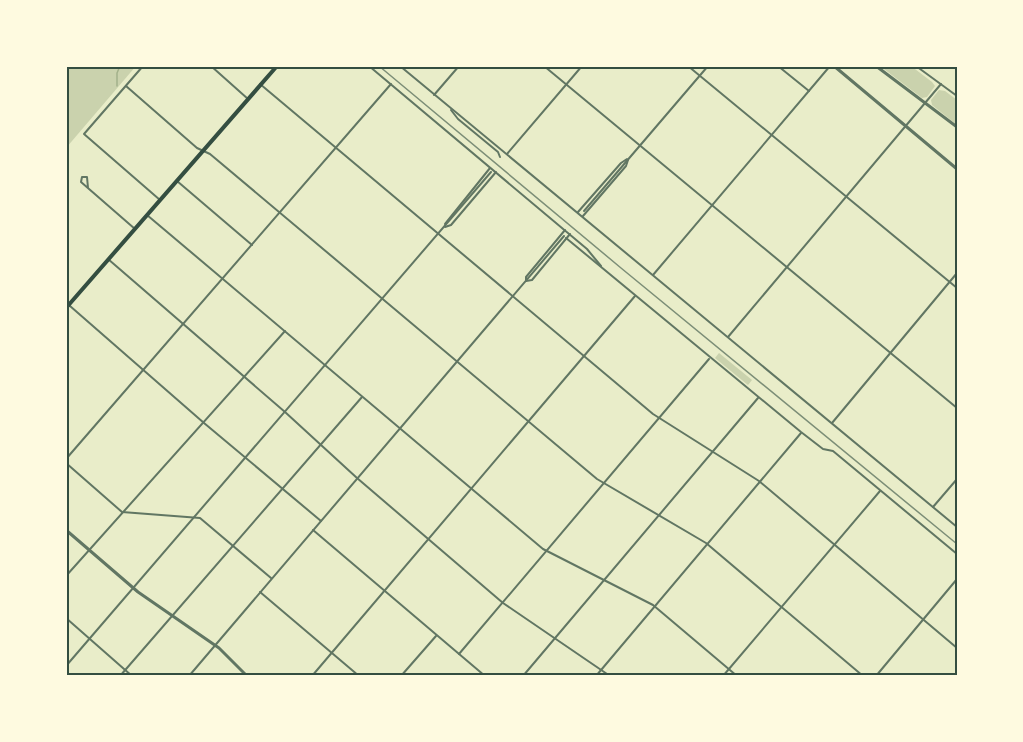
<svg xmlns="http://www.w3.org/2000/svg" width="1023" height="742" viewBox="0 0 1023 742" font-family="Manrope,sans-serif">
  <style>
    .green { fill: #cad2ad }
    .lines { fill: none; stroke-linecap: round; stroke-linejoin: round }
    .stream { stroke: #a3b18a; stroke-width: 1.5 }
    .minor { stroke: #617663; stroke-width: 2 }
    .tertiary { stroke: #617663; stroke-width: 3 }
    .secondary { stroke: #344e41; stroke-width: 4 }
    .rail { stroke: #7c8e77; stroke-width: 1.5 }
    .neatline { fill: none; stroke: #344e41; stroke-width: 2 }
  </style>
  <rect width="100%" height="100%" fill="#e9edc9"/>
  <g class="green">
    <path d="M66 66H136L66 148Z"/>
    <path d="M880 66H911L932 82 935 86 927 97 922 98Z"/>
    <path d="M939 90 945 91 957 100V125L932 105 931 100Z"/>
    <path d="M719 353 752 380 748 385 715 358Z"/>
  </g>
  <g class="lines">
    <path class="stream" d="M117 86V73L120 66"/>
    <g class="minor">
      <path d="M143 66 84 134 160 200"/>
      <path d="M211 66 248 99"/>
      <path d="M369 66 587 249 601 266"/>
      <path d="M400 66 957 527"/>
      <path d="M544 66 957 408"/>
      <path d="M688 66 957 288"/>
      <path d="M778 66 809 91"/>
      <path d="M916 66 957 96"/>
      <path d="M260 84 653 414 759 481 957 648"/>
      <path d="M126 86 197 148 210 154 597 479 706 543 863 676"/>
      <path d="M434 95 459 66"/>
      <path d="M451 110 458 119 498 152 500 157"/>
      <path d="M507 154 582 66"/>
      <path d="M177 181 252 245"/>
      <path d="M88 188 87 177H82L81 182 135 229"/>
      <path d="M584 211 708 66"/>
      <path d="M578 212 621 163 627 159"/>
      <path d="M147 215 543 549 653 605 737 676"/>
      <path d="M583 216 626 166 628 160"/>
      <path d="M445 224 490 168"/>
      <path d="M445 227 451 225 496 172"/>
      <path d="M566 238 801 432 823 449 833 451 957 554"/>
      <path d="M108 259 285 412 357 478 503 603 610 676"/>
      <path d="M653 275 830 66"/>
      <path d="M526 281V277L565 230"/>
      <path d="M526 281 532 280 570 234"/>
      <path d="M70 306 204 423 321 521"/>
      <path d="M728 337 941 84"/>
      <path d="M832 423 957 273"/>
      <path d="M66 459 391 84"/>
      <path d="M66 463 122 512 200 518 271 578"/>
      <path d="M933 507 957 479"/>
      <path d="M313 530 485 676"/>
      <path d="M66 576 285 331"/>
      <path d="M260 592 359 676"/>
      <path d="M66 618 132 676"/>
      <path d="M459 654 709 359"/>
      <path d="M66 666 491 172"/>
      <path d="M120 676 362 397"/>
      <path d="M189 676 564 236"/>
      <path d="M312 676 635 296"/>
      <path d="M401 676 436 636"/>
      <path d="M523 676 758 398"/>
      <path d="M596 676 801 433"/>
      <path d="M723 676 880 491"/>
      <path d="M876 676 957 579"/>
    </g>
    <g class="tertiary">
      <path d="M834 66 957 169"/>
      <path d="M876 66 957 127"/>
      <path d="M66 530 138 592 219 648 247 676"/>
    </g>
    <path class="secondary" d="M66 308 277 66"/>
    <path class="rail" d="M379 66 621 268 957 544"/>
  </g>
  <rect width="1023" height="742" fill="none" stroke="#fefae0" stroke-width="135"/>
  <rect x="68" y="68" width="888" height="606" class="neatline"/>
</svg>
